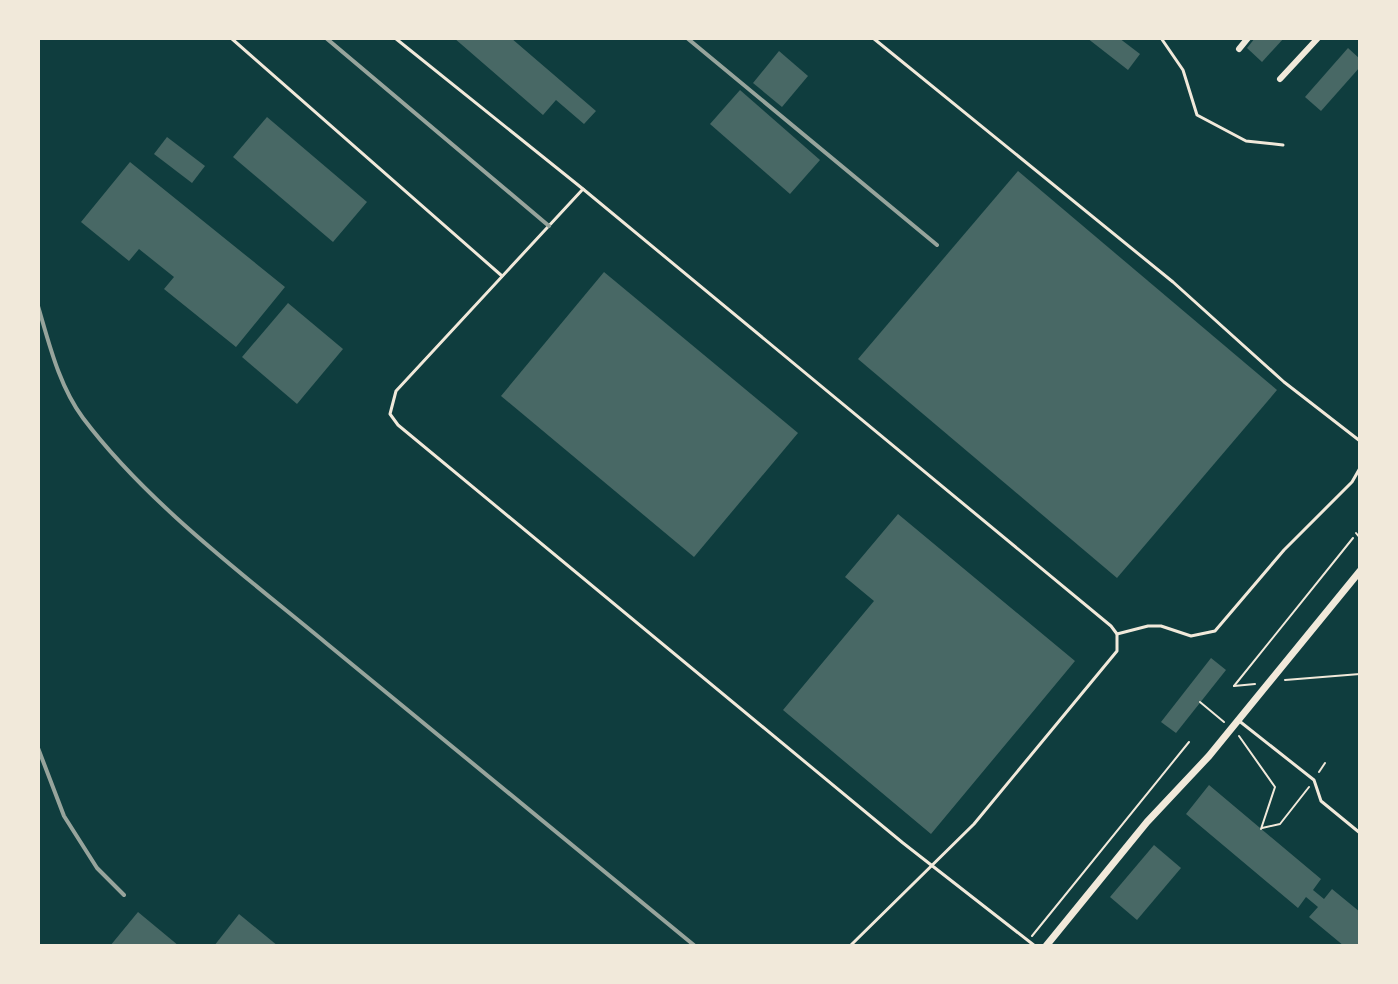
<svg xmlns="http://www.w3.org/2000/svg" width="1398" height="984" viewBox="0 0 1398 984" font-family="Montserrat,sans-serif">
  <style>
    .building { fill: #486865 }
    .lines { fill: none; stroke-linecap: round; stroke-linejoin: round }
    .path { stroke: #f1e9da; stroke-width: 2 }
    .service { stroke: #f1e9da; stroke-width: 3 }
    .minor { stroke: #f1e9da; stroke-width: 6 }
    .tertiary { stroke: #f1e9da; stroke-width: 7 }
    .rail { stroke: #97a49c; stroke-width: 4 }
  </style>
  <rect width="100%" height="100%" fill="#0f3d3e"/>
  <g class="building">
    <path d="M454 38H511L596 111 584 124 556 100 543 115Z"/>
    <path d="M1087 38H1119L1140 54 1128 70Z"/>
    <path d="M1255 38H1284L1262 62 1247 48Z"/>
    <path d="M1348 48 1360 59V67L1321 111 1305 97Z"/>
    <path d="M779 51 808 76 782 107 753 83Z"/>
    <path d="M740 90 820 160 790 194 710 124Z"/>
    <path d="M267 117 367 202 333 242 233 157Z"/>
    <path d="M167 137 205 166 192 183 154 154Z"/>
    <path d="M130 162 285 287 236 347 164 289 174 277 139 249 129 261 81 222Z"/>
    <path d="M1018 171 1277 390 1117 578 858 359Z"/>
    <path d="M604 272 798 433 694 557 501 396Z"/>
    <path d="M288 303 343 349 297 404 242 357Z"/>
    <path d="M898 514 1075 661 931 834 783 710 874 601 845 577Z"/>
    <path d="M1211 658 1226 670 1176 733 1161 722Z"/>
    <path d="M1209 785 1321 879 1313 890 1324 899 1332 889 1360 912V946H1344L1309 917 1318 907 1306 897 1298 908 1186 814Z"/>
    <path d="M1154 845 1181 868 1137 920 1110 897Z"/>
    <path d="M138 912 179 946H110Z"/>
    <path d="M239 914 278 946H214Z"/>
  </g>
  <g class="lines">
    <g class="path">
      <path d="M1356 533 1360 538"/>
      <path d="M1285 680 1360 674"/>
      <path d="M1234 686 1353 538"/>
      <path d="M1234 686 1255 684"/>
      <path d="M1200 702 1224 722"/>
      <path d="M1239 736 1275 787 1261 829"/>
      <path d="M1319 772 1325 763"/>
      <path d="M1262 828 1280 824 1309 787"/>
      <path d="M1032 936 1189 742"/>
    </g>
    <g class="service">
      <path d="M231 38 502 276"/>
      <path d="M395 38 583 189 1111 626 1117 634V651L974 824 850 946"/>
      <path d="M873 38 1173 282 1284 382 1360 441"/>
      <path d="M1161 38 1183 70 1197 115 1246 141 1283 145"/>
      <path d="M583 189 396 391 390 414 398 425 903 843 1035 946"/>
      <path d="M1117 634 1148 626H1161L1191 636 1215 631 1284 550 1352 482 1360 468"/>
      <path d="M1238 720 1314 780 1321 801 1360 833"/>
    </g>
    <g class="minor">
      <path d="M1239 49 1248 38"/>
      <path d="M1280 79 1318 38"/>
    </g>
    <path class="tertiary" d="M1046 946 1147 822 1209 756 1360 571"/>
    <g class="rail">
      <path d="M326 38 549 226"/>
      <path d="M687 38 937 245"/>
      <path d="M38 306C49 343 59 386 83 418 147 503 244 575 326 643 449 744 572 845 695 946"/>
      <path d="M38 748 64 816 97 868 124 895"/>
    </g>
  </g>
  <rect width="1398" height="984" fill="none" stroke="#f1e9da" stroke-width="80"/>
</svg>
